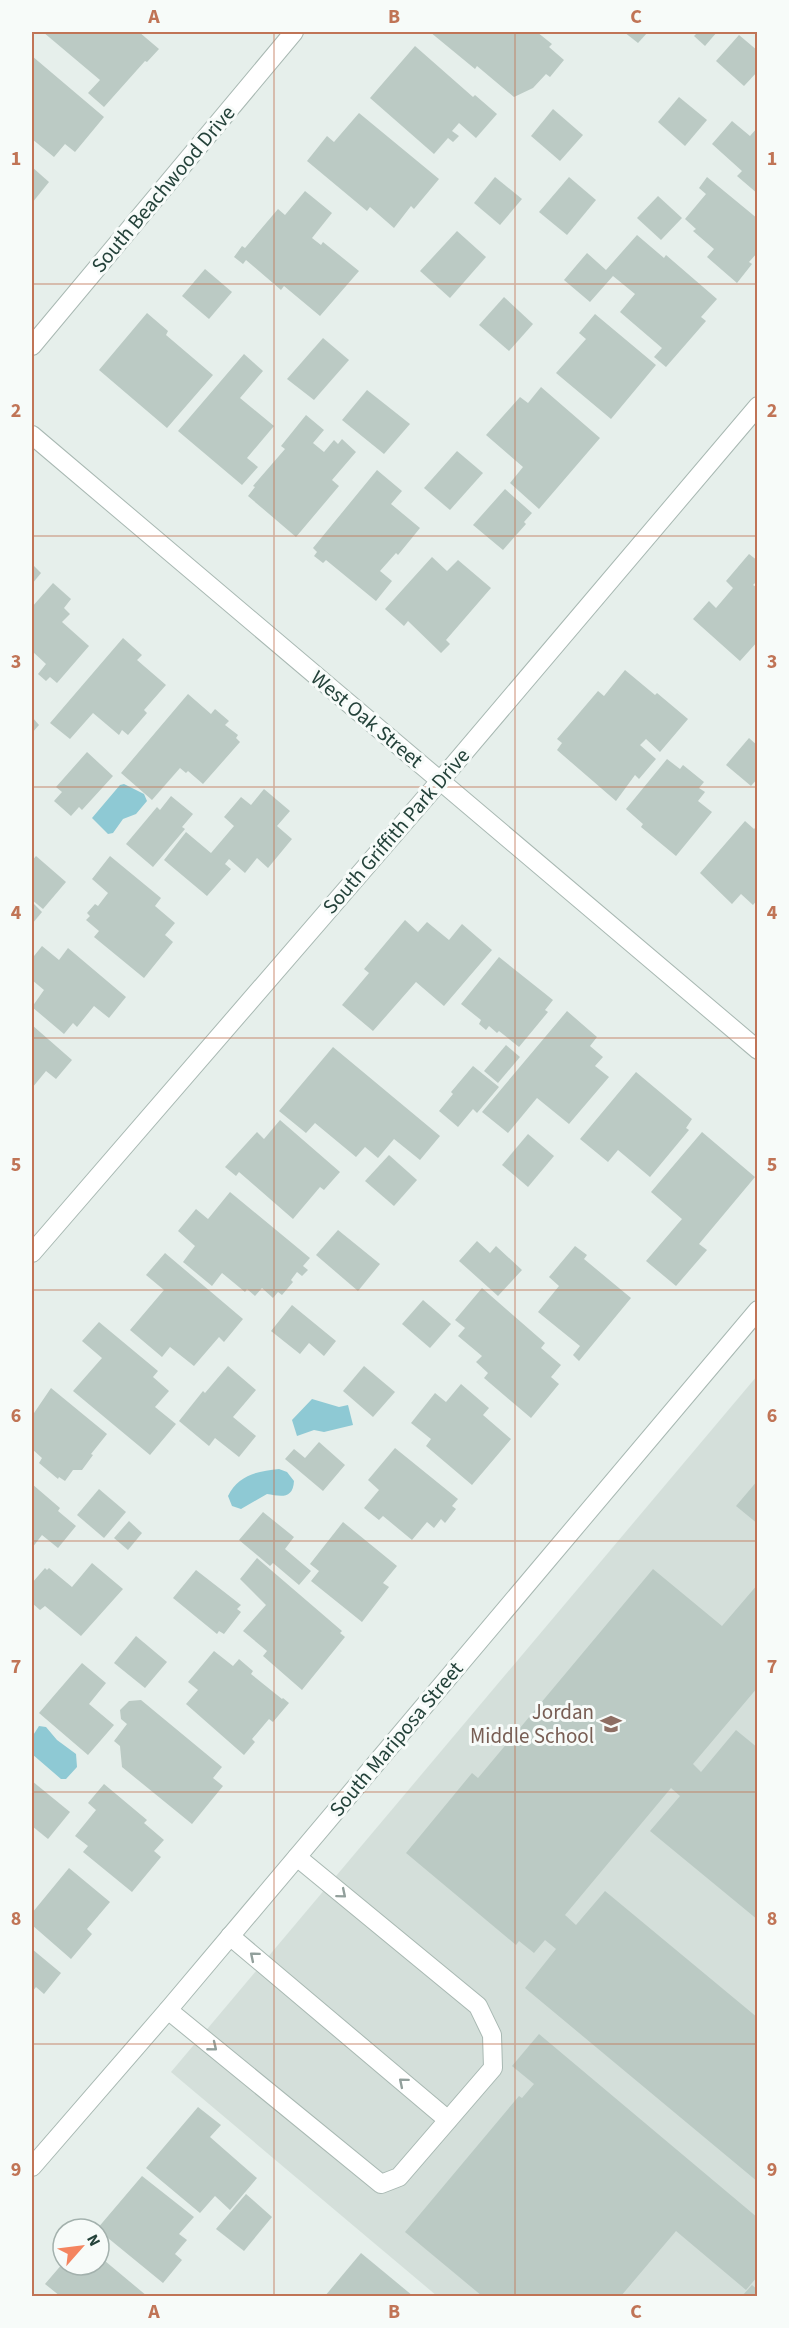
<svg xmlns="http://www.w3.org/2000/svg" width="789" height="2328" viewBox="0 0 789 2328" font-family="'Source Sans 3',sans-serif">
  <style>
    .built { fill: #d4dfda }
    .water { fill: #8ec9d4 }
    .building { fill: #bbcac4 }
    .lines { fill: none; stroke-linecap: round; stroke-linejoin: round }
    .service-casing { stroke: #a8b8b2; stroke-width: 20 }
    .minor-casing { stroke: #a8b8b2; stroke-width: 20 }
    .service { stroke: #fff; stroke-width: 18 }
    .minor { stroke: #fff; stroke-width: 18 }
    .oneway { stroke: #92a09c }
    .grid { fill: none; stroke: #c07456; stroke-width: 1.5; stroke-opacity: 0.55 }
    .labels { text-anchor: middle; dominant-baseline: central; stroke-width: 6; stroke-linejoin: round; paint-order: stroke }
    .street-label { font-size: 21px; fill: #24423a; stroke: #f7fbf9 }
    .education-label { font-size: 21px; fill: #785e54; stroke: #f7fbf9; text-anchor: end }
    .neatline { fill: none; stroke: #c07456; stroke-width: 2 }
    .grid-label { font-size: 20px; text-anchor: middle; font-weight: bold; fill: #c07456 }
  </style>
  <rect width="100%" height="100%" fill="#e6efeb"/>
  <path class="built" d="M757 1376V2296H437L171 2072Z"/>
  <g class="water">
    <path d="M124 784 144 794 147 801 136 814 123 819 113 833 108 834 92 818 120 785Z"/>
    <path d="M312 1399 339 1407 348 1405 353 1425 324 1432 314 1430 297 1436 292 1420Z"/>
    <path d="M279 1469 287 1472 294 1481C293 1500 280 1496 267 1494L241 1509 232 1506 228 1496C238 1475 258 1471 279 1469Z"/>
    <path d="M39 1726 46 1727 57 1740 76 1754 77 1767 66 1779H61L32 1754V1737Z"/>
  </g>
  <g class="building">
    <path d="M43 32H139L159 49 147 62 145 61 104 107 88 93 100 80Z"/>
    <path d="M430 32H537L552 44 549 47 564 60 550 77 546 74 533 88 514 97 477 66 475 69Z"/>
    <path d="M624 32H648L638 43Z"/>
    <path d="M698 32H717L705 46 694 36Z"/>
    <path d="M739 35 758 51V71L744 86 716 61Z"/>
    <path d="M415 46 473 97 475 95 497 114 476 138 459 123 452 131 459 136 453 142 448 138 434 154 370 98Z"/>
    <path d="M32 56 104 117 75 152 65 144 54 157 32 139Z"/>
    <path d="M679 97 707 120 685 146 658 122Z"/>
    <path d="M553 109 583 135 560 161 531 136Z"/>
    <path d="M359 113 439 179 414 209 411 206 394 228 370 207 367 211 307 161 327 136 334 142Z"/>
    <path d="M732 121 750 136 758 127V194L737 176 742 171 712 144Z"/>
    <path d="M32 167 49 182 32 203Z"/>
    <path d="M495 177 522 199 500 225 474 203Z"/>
    <path d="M569 177 596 200 567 235 539 212Z"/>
    <path d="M707 177 758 219V252L749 262 752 264 737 283 707 257 714 249 693 231 696 229 685 219 706 194 699 188Z"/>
    <path d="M305 191 332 213 312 238 321 245 323 242 359 271 320 316 284 286 281 290 246 260 243 264 234 257 242 246 245 248 278 209 285 215Z"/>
    <path d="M658 196 682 218 661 240 637 218Z"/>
    <path d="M457 231 486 257 450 298 420 271Z"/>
    <path d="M637 235 664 258 666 255 717 299 701 317 706 321 666 367 654 357 662 348 620 312 635 294 613 276 590 302 564 280 587 253 606 270Z"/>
    <path d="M205 269 232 292 209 319 182 296Z"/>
    <path d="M504 297 533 324 509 351 479 325Z"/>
    <path d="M147 313 168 331 166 335 213 375 167 428 99 370Z"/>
    <path d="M595 314 656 365 611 419 556 373 586 339 579 333Z"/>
    <path d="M323 338 349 360 314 400 287 379Z"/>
    <path d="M244 354 263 371 240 398 274 426 247 458 258 467 242 485 178 431Z"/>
    <path d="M541 387 600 438 539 509 510 483 523 467 486 435 520 397 528 403Z"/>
    <path d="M367 390 410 424 384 454 342 420Z"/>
    <path d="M306 415 324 430 313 443 324 452 334 440 338 444 342 439 356 452 332 480 339 486 296 537 248 496 255 487 253 486 285 449 281 446Z"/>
    <path d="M457 451 483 473 450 510 424 488Z"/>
    <path d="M377 470 402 491 391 504 420 528 398 555 396 553 380 571 392 581 376 601 326 560 323 563 314 556 317 552 313 548Z"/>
    <path d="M505 489 532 513 524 522 526 524 503 550 473 525Z"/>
    <path d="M749 554 758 561V580L753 585 758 588V641L740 661 693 619 709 601 716 608 733 588 726 581Z"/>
    <path d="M432 557 447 571 458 560 491 588 446 640 450 644 441 653 408 621 404 626 385 609Z"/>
    <path d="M32 564 41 573 32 584Z"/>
    <path d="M53 583 71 599 64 608 70 614 62 622 89 646 57 683 50 677 46 681 38 674 46 664 32 651V607Z"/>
    <path d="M123 638 142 655 137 660 166 685 144 710 147 713 128 735 122 730 119 735 93 713 70 739 50 723Z"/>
    <path d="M625 670 655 695 657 693 688 719 660 752 646 739 640 745 656 759 639 779 635 775 616 801 557 750 562 743 557 739 598 691 604 696Z"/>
    <path d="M188 694 211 714 215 709 229 721 225 725 238 735 236 738 240 742 203 784 188 771 186 773 180 768 152 800 121 773Z"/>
    <path d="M32 717 39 725 32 733Z"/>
    <path d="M749 738 758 746V778L751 786 726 765Z"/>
    <path d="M87 752 113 776 82 810 79 807 71 816 54 801 62 792 56 787Z"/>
    <path d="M667 759 680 769 683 765 704 782 699 788 705 792 698 801 712 812 676 856 641 827 643 824 626 809Z"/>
    <path d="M264 789 290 811 277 826 292 839 268 868 257 858 245 873 229 859 225 864 231 869 207 896 164 860 186 832 211 853 234 826 224 817 241 797 251 805Z"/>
    <path d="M171 796 193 814 182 827 185 829 153 867 126 844 157 807 160 810Z"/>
    <path d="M745 821 754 829 758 825V899L753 905 741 894 732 904 700 873Z"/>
    <path d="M36 856 66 882 43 909 32 900V861Z"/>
    <path d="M110 856 161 898 155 906 175 923 165 935 173 942 144 978 94 937 99 931 86 920 90 916 87 913 95 904 98 906 108 893 92 879Z"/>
    <path d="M32 902 42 912 32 924Z"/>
    <path d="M405 920 418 932 427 922 449 940 462 924 492 950 444 1006 416 982 373 1031 342 1005 369 973 364 969Z"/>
    <path d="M42 946 59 960 68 948 126 997 109 1018 94 1006 77 1027 73 1023 64 1034 32 1007 44 990 32 980V954L34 956Z"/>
    <path d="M499 957 553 1000 545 1010 548 1012 519 1047 499 1031 497 1033 489 1026 486 1030 479 1024 481 1020 461 1004Z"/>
    <path d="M567 1011 597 1037 590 1046 603 1057 595 1066 609 1077 569 1124 537 1098 508 1133 482 1112Z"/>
    <path d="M32 1025 72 1060 56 1079 46 1071 32 1088Z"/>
    <path d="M506 1045 520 1057 498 1083 484 1071Z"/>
    <path d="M333 1047 440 1136 420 1160 394 1139 378 1158 365 1147 356 1157 315 1123 306 1133 279 1111Z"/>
    <path d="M473 1066 499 1087 477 1113 473 1109 458 1127 439 1111 453 1094 451 1092Z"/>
    <path d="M636 1072 692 1119 686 1128 689 1130 650 1177 618 1150 608 1162 580 1139Z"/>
    <path d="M280 1120 340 1172 324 1190 320 1187 293 1219 239 1172 236 1176 225 1167 257 1132 264 1139Z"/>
    <path d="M702 1132 755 1177 699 1244 707 1250 676 1286 646 1261 682 1219 651 1192Z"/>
    <path d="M528 1134 554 1156 528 1187 502 1165Z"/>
    <path d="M389 1155 417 1180 394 1206 365 1181Z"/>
    <path d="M230 1192 310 1258 303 1266 308 1270 302 1276 297 1272 291 1280 293 1282 282 1295 278 1292 273 1298 262 1288 255 1296 247 1289 245 1292 222 1273 212 1286 183 1262 195 1246 178 1231 196 1209 208 1219Z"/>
    <path d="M338 1230 380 1264 358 1291 316 1255Z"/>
    <path d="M477 1241 490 1253 496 1246 522 1270 498 1296 459 1261Z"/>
    <path d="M575 1246 587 1255 584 1259 631 1298 579 1361 573 1355 580 1346 538 1312 559 1286 549 1277Z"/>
    <path d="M165 1253 243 1319 224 1342 219 1337 194 1366 170 1347 162 1357 130 1330 164 1290 146 1275Z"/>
    <path d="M482 1288 545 1343 541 1348 561 1365 551 1377 559 1384 531 1418 484 1378 488 1373 476 1362 482 1356 458 1336 465 1328 455 1320Z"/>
    <path d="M423 1300 451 1324 430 1348 402 1324Z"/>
    <path d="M292 1305 336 1341 324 1356 309 1343 300 1354 271 1331Z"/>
    <path d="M99 1322 158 1371 153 1377 169 1391 155 1407 176 1424 150 1455 73 1391 102 1358 82 1341Z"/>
    <path d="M228 1366 256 1390 233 1417 256 1436 239 1457 215 1438 209 1446 179 1421 203 1391 205 1393Z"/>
    <path d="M364 1366 395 1392 373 1417 343 1391Z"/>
    <path d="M461 1384 489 1408 483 1415 511 1439 472 1485 426 1446 431 1439 411 1423 435 1393 446 1402Z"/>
    <path d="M51 1388 107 1434 91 1454 93 1455 82 1470H73L65 1481 59 1477 58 1479 39 1463 42 1458 32 1449V1416Z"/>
    <path d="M319 1442 345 1465 323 1491 285 1459 294 1449 305 1458Z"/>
    <path d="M395 1448 458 1499 452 1506 456 1509 445 1523 441 1519 434 1528 427 1522 412 1540 383 1516 379 1520 364 1508 379 1490 368 1480Z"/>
    <path d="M758 1480V1524L736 1506Z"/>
    <path d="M32 1484 60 1508 58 1511 76 1526 58 1548 42 1535 32 1548Z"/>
    <path d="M99 1489 126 1512 104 1538 77 1515Z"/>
    <path d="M263 1512 294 1537 285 1549 311 1571 299 1585 273 1563 270 1566 239 1540Z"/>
    <path d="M129 1521 142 1533 128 1550 114 1538Z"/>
    <path d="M343 1522 397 1566 383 1583 389 1587 362 1622 311 1581 319 1571 310 1564Z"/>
    <path d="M257 1558 342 1631 340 1633 345 1637 302 1690 263 1656 267 1651 243 1631 266 1605 240 1579Z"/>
    <path d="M92 1563 123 1589 81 1636 45 1606 40 1610 32 1603V1583L45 1568 47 1570 49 1568 72 1587Z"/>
    <path d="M653 1569 722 1626 758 1584V1687L693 1764 701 1772 736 1730 758 1748V1920L650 1831 680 1796 671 1788 565 1915 576 1925 605 1891 758 2018V2182L525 1988 556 1949 545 1940 534 1953 519 1941 516 1945 406 1853 472 1773 478 1778Z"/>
    <path d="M196 1570 241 1605 237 1609 241 1612 224 1634 219 1631 217 1634 173 1598Z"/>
    <path d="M136 1636 167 1662 145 1688 114 1663Z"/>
    <path d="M214 1651 233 1666 239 1659 253 1671 251 1674 282 1699 283 1698 289 1703 273 1722 269 1719 252 1739 255 1742 244 1755 186 1704 198 1690 188 1682Z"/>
    <path d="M82 1663 106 1683 89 1704 114 1725 88 1755 39 1713Z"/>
    <path d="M141 1700 222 1767 213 1778 223 1786 192 1824 122 1767 120 1746 114 1741 127 1724 121 1719 120 1710 129 1701Z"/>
    <path d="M32 1781 70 1812 48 1839 32 1826Z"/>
    <path d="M104 1784 147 1820 144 1823 164 1840 154 1851 161 1857 132 1892 83 1852 88 1846 75 1836 96 1810 88 1803Z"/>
    <path d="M69 1868 110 1902 87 1929 92 1934 71 1959 32 1925V1913Z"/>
    <path d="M32 1949 61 1973 44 1994 36 1987 32 1992Z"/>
    <path d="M539 2034 758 2218V2276L746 2290 676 2231 621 2296H482L405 2232 519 2096 522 2098 534 2084 512 2066Z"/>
    <path d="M198 2107 221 2125 210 2137 257 2178 230 2210 215 2196 200 2213 146 2168Z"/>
    <path d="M142 2176 194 2217 179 2234 187 2240 175 2254 182 2260 163 2283 97 2229Z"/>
    <path d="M246 2194 272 2217 244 2251 216 2229Z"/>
    <path d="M361 2253 413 2296H325Z"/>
    <path d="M99 2256 147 2296H79L76 2294 74 2296H60L45 2284 63 2263V2265H99Z"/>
    <path d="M752 2285 758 2290V2296H742Z"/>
  </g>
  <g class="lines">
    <defs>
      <g id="service">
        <path d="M230 1936 448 2120"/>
        <path d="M168 2010 381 2184 399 2177 493 2068 492 2035 478 2006 297 1857"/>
      </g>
      <g id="minor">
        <path d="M32 346 294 32"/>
        <path d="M32 435 758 1050"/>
        <path d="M32 1253 440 781 758 406"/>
        <path d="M32 2167 168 2010 758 1310"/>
      </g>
    </defs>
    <use href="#service" class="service-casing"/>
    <use href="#minor" class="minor-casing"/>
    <use href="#service" class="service"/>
    <use href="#minor" class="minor"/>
  </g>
  <defs><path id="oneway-chevron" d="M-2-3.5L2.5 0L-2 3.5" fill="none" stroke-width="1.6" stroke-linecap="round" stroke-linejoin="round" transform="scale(1.5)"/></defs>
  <g class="oneway">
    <use href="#oneway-chevron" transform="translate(342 1894) rotate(40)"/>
    <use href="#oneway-chevron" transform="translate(254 1956) rotate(-140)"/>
    <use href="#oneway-chevron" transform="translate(213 2047) rotate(39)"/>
    <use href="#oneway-chevron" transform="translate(403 2082) rotate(-140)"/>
  </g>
  <path class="grid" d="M274 32V2296M515 32V2296M32 284H758M32 536H758M32 787H758M32 1038H758M32 1290H758M32 1541H758M32 1792H758M32 2044H758"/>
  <defs>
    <symbol id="school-bare" viewBox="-9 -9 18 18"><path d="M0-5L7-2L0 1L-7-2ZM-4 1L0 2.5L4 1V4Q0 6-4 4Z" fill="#8d6e63" stroke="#f7fbf9" stroke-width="2.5" paint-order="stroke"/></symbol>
  </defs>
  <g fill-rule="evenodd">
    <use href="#school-bare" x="596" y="1709" width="30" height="30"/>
  </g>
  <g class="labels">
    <g class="street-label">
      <text transform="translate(163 189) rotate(-50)">South Beachwood Drive</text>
      <text transform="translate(367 719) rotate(40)">West Oak Street</text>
      <text transform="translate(396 831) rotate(-49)">South Griffith Park Drive</text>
      <text transform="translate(396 1739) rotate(-50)">South Mariposa Street</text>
    </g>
    <g class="education-label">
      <text x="594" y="1712">Jordan<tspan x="594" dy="24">Middle School</tspan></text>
    </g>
  </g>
  <rect width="789" height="2328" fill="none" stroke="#f7fbf9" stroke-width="66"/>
  <g transform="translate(81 2247) rotate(62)"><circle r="28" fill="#f7fbf9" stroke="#a3b1ad" stroke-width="1.5"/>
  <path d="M0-4.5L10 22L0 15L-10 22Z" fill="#f4845f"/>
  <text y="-9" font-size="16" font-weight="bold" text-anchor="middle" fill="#24423a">N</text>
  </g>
  <rect x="33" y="33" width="723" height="2262" class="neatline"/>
  <g class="grid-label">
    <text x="154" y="23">A</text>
    <text x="394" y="23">B</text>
    <text x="636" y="23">C</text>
    <text x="16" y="165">1</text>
    <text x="772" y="165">1</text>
    <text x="16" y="417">2</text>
    <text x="772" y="417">2</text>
    <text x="16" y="668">3</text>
    <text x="772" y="668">3</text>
    <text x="16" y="919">4</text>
    <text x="772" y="919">4</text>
    <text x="16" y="1171">5</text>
    <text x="772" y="1171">5</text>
    <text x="16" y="1422">6</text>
    <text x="772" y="1422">6</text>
    <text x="16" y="1673">7</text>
    <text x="772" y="1673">7</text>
    <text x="16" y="1925">8</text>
    <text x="772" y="1925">8</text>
    <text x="16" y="2176">9</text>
    <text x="772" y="2176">9</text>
    <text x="154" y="2318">A</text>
    <text x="394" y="2318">B</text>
    <text x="636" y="2318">C</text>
  </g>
</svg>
